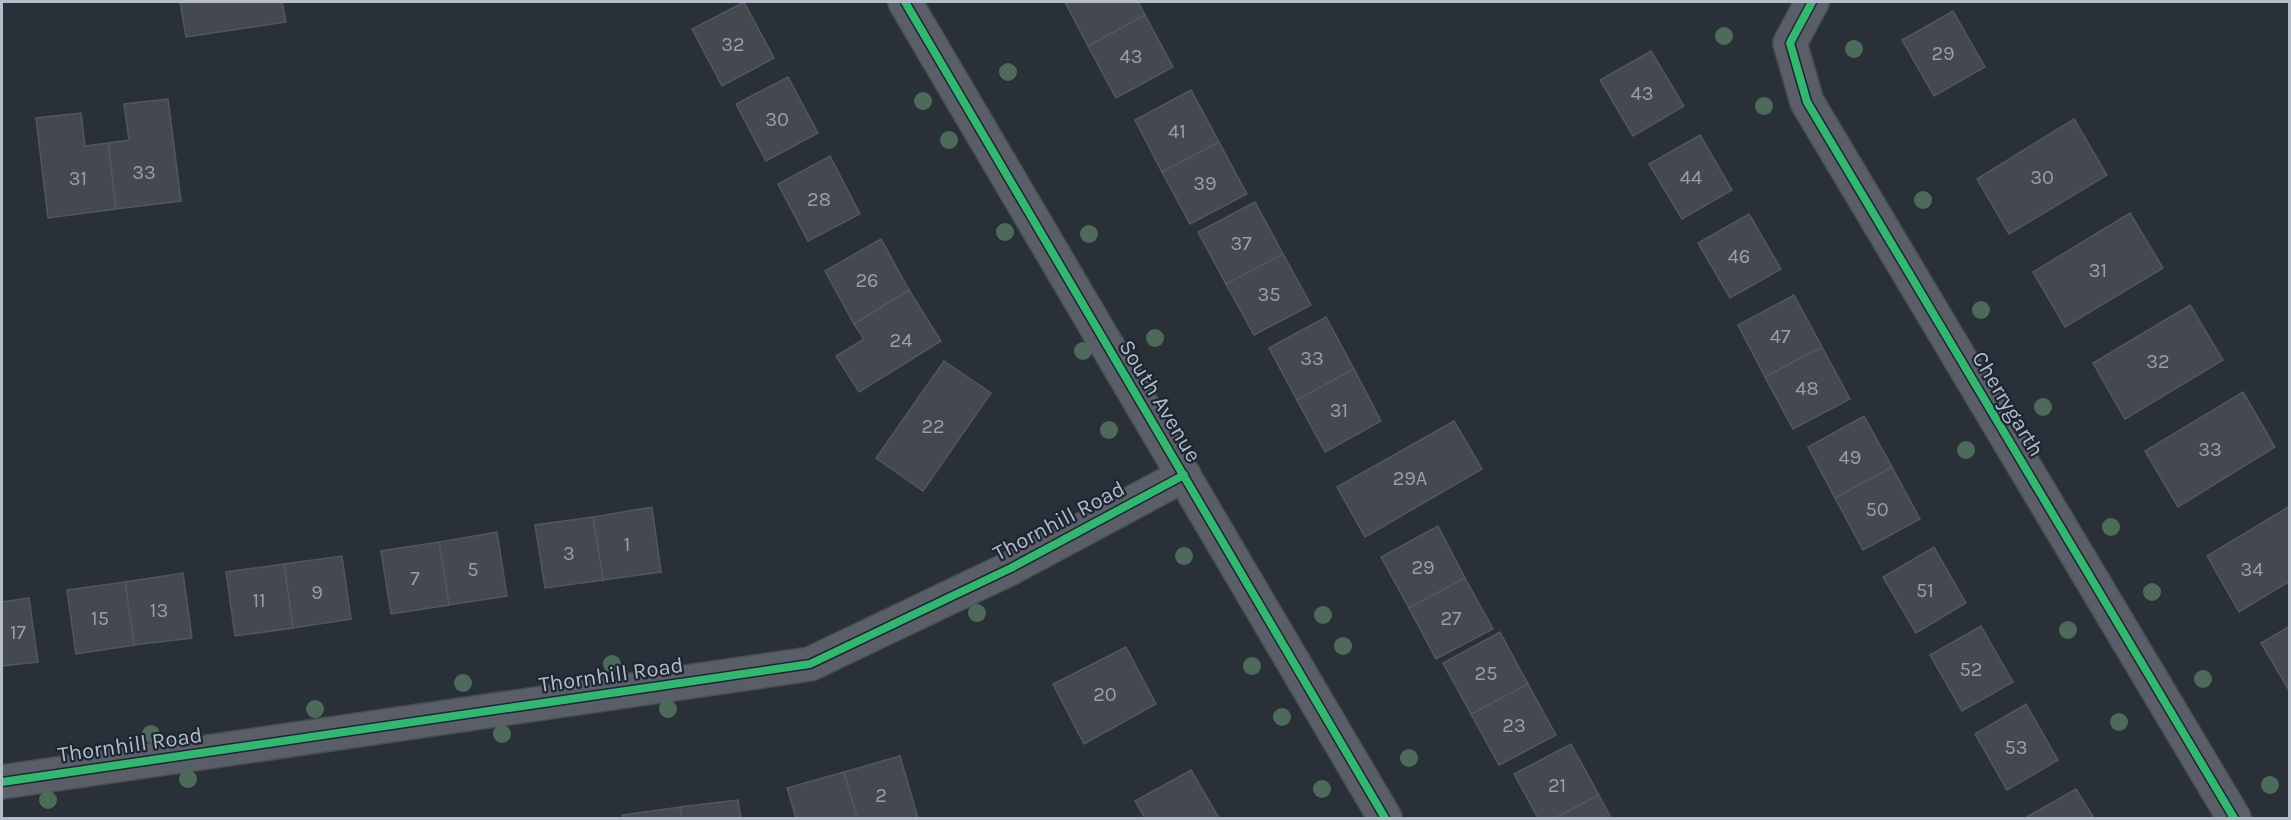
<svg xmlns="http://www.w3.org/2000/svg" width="2291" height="820" viewBox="0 0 2291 820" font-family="Karla,sans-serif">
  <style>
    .building { fill: #444950; stroke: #52575f; stroke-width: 1.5 }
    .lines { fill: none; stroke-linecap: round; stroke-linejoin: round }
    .minor-casing { stroke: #484c53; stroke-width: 36 }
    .minor { stroke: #5a5e66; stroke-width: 33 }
    .cycleway-casing { stroke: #1d2633; stroke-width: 11 }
    .cycleway { stroke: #33b770; stroke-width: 8 }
    .tree { fill: #4e6a5a }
    .labels { text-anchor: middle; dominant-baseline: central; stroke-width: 4.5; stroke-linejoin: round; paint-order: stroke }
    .number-label { font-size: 20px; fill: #989fab }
    .street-label { font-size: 22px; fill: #b4bcc9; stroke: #1d2633 }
  </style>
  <rect width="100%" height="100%" fill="#2a3038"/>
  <g class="building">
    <path d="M180 2H282L286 22 186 37Z"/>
    <path d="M744 2 774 58 722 86 692 29Z"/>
    <path d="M1065 2H1138L1145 15 1088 46Z"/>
    <path d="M1953 11 1985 67 1934 96 1902 40Z"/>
    <path d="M1145 15 1173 67 1116 98 1088 46Z"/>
    <path d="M1651 51 1684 106 1633 136 1600 80Z"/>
    <path d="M788 77 818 133 766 161 736 104Z"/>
    <path d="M1191 90 1219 142 1162 172 1135 120Z"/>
    <path d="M168 99 181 201 116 209 108 143 129 140 124 104Z"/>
    <path d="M81 113 85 146 108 143 116 209 48 218 36 118Z"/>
    <path d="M2074 119 2107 175 2009 234 1977 179Z"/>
    <path d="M1700 135 1732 190 1682 219 1649 164Z"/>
    <path d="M1219 142 1247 194 1190 224 1162 172Z"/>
    <path d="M830 156 860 214 808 241 778 184Z"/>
    <path d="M1255 202 1283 254 1226 284 1198 232Z"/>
    <path d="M2130 213 2163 268 2065 327 2033 272Z"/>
    <path d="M1749 214 1781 269 1730 298 1698 243Z"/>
    <path d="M881 239 909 290 854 324 825 271Z"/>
    <path d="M1283 254 1311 305 1254 335 1226 284Z"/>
    <path d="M909 290 941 341 859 392 836 356 864 339 854 324Z"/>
    <path d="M1794 295 1822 347 1765 377 1738 325Z"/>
    <path d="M2190 305 2223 360 2125 419 2093 363Z"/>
    <path d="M1326 317 1354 369 1297 400 1269 348Z"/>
    <path d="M1822 347 1850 399 1793 429 1765 377Z"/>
    <path d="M944 361 991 393 923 491 876 458Z"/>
    <path d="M1354 369 1381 421 1325 452 1297 400Z"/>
    <path d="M2243 392 2275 447 2178 507 2145 451Z"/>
    <path d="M1864 416 1892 467 1835 498 1808 447Z"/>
    <path d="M1454 421 1482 469 1365 537 1337 487Z"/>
    <path d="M1892 467 1920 519 1863 550 1835 498Z"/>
    <path d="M2290 506V581L2239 612 2207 556Z"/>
    <path d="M652 507 661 572 603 580 593 517Z"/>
    <path d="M593 517 603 580 545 588 535 525Z"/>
    <path d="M1438 526 1465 578 1409 608 1381 557Z"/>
    <path d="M497 532 507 596 449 605 439 542Z"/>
    <path d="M439 542 449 605 391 614 381 551Z"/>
    <path d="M1934 547 1966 603 1916 633 1883 577Z"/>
    <path d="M342 556 351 619 293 628 284 564Z"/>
    <path d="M284 564 293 628 235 636 226 572Z"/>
    <path d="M183 573 192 638 134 645 125 582Z"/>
    <path d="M1465 578 1493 629 1436 659 1409 608Z"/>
    <path d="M125 582 134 645 76 654 67 590Z"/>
    <path d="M29 598 38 662 2 666V602Z"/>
    <path d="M1981 626 2013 682 1962 711 1930 655Z"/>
    <path d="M2290 626V692L2261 643Z"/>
    <path d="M1500 632 1528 684 1471 714 1443 663Z"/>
    <path d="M1126 647 1156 704 1084 744 1053 684Z"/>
    <path d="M1528 684 1556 735 1499 765 1471 714Z"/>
    <path d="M2026 704 2058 760 2007 790 1975 734Z"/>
    <path d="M1571 744 1599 795 1555 818H1538L1514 774Z"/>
    <path d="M900 756 918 818H857L844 772Z"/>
    <path d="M1191 770 1219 818H1145L1135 801Z"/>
    <path d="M844 772 857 818H796L787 788Z"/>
    <path d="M2076 789 2094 818H2025Z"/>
    <path d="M1599 795 1611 818H1555Z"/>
    <path d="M738 800 741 818H682L680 807Z"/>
    <path d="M680 807 682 818H623L622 815Z"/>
  </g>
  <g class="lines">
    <defs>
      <g id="minor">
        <path d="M905 2 1385 818"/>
        <path d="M1812 2 1790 43 1807 102 2234 818"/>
        <path d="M2 782 810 664 1011 568 1184 475"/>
      </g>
    </defs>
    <use href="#minor" class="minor-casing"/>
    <use href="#minor" class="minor"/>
    <defs>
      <g id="cycleway">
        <path d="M905 2 1385 818"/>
        <path d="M1812 2 1790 43 1807 102 2234 818"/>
        <path d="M2 782 810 664 1011 568 1184 475"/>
      </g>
    </defs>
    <use href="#cycleway" class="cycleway-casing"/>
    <use href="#cycleway" class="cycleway"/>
  </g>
  <g class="tree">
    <circle cx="1724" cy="36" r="9"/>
    <circle cx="1854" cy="49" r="9"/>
    <circle cx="1008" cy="72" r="9"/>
    <circle cx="923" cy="101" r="9"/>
    <circle cx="1764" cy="106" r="9"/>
    <circle cx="949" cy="140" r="9"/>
    <circle cx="1923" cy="200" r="9"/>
    <circle cx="1005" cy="232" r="9"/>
    <circle cx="1089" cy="234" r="9"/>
    <circle cx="1981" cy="310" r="9"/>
    <circle cx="1155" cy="338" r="9"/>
    <circle cx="1083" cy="351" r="9"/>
    <circle cx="2043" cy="407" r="9"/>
    <circle cx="1109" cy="430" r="9"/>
    <circle cx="1966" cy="450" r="9"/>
    <circle cx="2111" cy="527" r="9"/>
    <circle cx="1184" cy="556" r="9"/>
    <circle cx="2152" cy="592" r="9"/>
    <circle cx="977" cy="613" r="9"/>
    <circle cx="1323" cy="615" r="9"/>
    <circle cx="2068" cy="630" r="9"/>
    <circle cx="1343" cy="646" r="9"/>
    <circle cx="612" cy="664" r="9"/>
    <circle cx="1252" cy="666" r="9"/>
    <circle cx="2203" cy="679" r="9"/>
    <circle cx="463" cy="683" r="9"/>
    <circle cx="315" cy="709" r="9"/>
    <circle cx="668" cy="709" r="9"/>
    <circle cx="1282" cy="717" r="9"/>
    <circle cx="2119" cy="722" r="9"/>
    <circle cx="151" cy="734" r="9"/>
    <circle cx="502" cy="734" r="9"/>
    <circle cx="1409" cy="758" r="9"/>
    <circle cx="188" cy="779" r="9"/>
    <circle cx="2270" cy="785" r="9"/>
    <circle cx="1322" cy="789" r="9"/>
    <circle cx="48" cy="800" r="9"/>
  </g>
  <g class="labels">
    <g class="number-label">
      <text x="733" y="44">32</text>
      <text x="1943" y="53">29</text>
      <text x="1131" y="56">43</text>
      <text x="1642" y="93">43</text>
      <text x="777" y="119">30</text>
      <text x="1177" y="131">41</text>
      <text x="144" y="172">33</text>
      <text x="1691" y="177">44</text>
      <text x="2042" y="177">30</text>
      <text x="78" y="178">31</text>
      <text x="1205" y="183">39</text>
      <text x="819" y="199">28</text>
      <text x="1241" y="243">37</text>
      <text x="1739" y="256">46</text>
      <text x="2098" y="270">31</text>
      <text x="867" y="280">26</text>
      <text x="1269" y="294">35</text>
      <text x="1780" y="336">47</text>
      <text x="901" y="340">24</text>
      <text x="1312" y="358">33</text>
      <text x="2158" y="361">32</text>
      <text x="1807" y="388">48</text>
      <text x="1339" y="410">31</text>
      <text x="933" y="426">22</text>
      <text x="2210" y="449">33</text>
      <text x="1850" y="457">49</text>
      <text x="1410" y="478">29A</text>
      <text x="1877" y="509">50</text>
      <text x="627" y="544">1</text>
      <text x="569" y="553">3</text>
      <text x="1423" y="567">29</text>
      <text x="473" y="569">5</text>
      <text x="2252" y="569">34</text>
      <text x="415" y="578">7</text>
      <text x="1925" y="590">51</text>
      <text x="317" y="592">9</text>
      <text x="259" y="600">11</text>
      <text x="159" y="610">13</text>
      <text x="100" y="618">15</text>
      <text x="1451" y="618">27</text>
      <text x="18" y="632">17</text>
      <text x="1971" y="669">52</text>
      <text x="1486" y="673">25</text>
      <text x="1105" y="694">20</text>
      <text x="1514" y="725">23</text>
      <text x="2016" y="747">53</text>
      <text x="1557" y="785">21</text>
      <text x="881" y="795">2</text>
    </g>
    <g class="street-label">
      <text transform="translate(1160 401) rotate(59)">South Avenue</text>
      <text transform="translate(2008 404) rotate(59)">Cherrygarth</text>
      <text transform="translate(1059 521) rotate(-28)">Thornhill Road</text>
      <text transform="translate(611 675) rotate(-8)">Thornhill Road</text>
      <text transform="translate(130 745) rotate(-8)">Thornhill Road</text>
    </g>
  </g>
  <rect width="2291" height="820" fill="none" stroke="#b4bcc9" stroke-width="6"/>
</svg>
